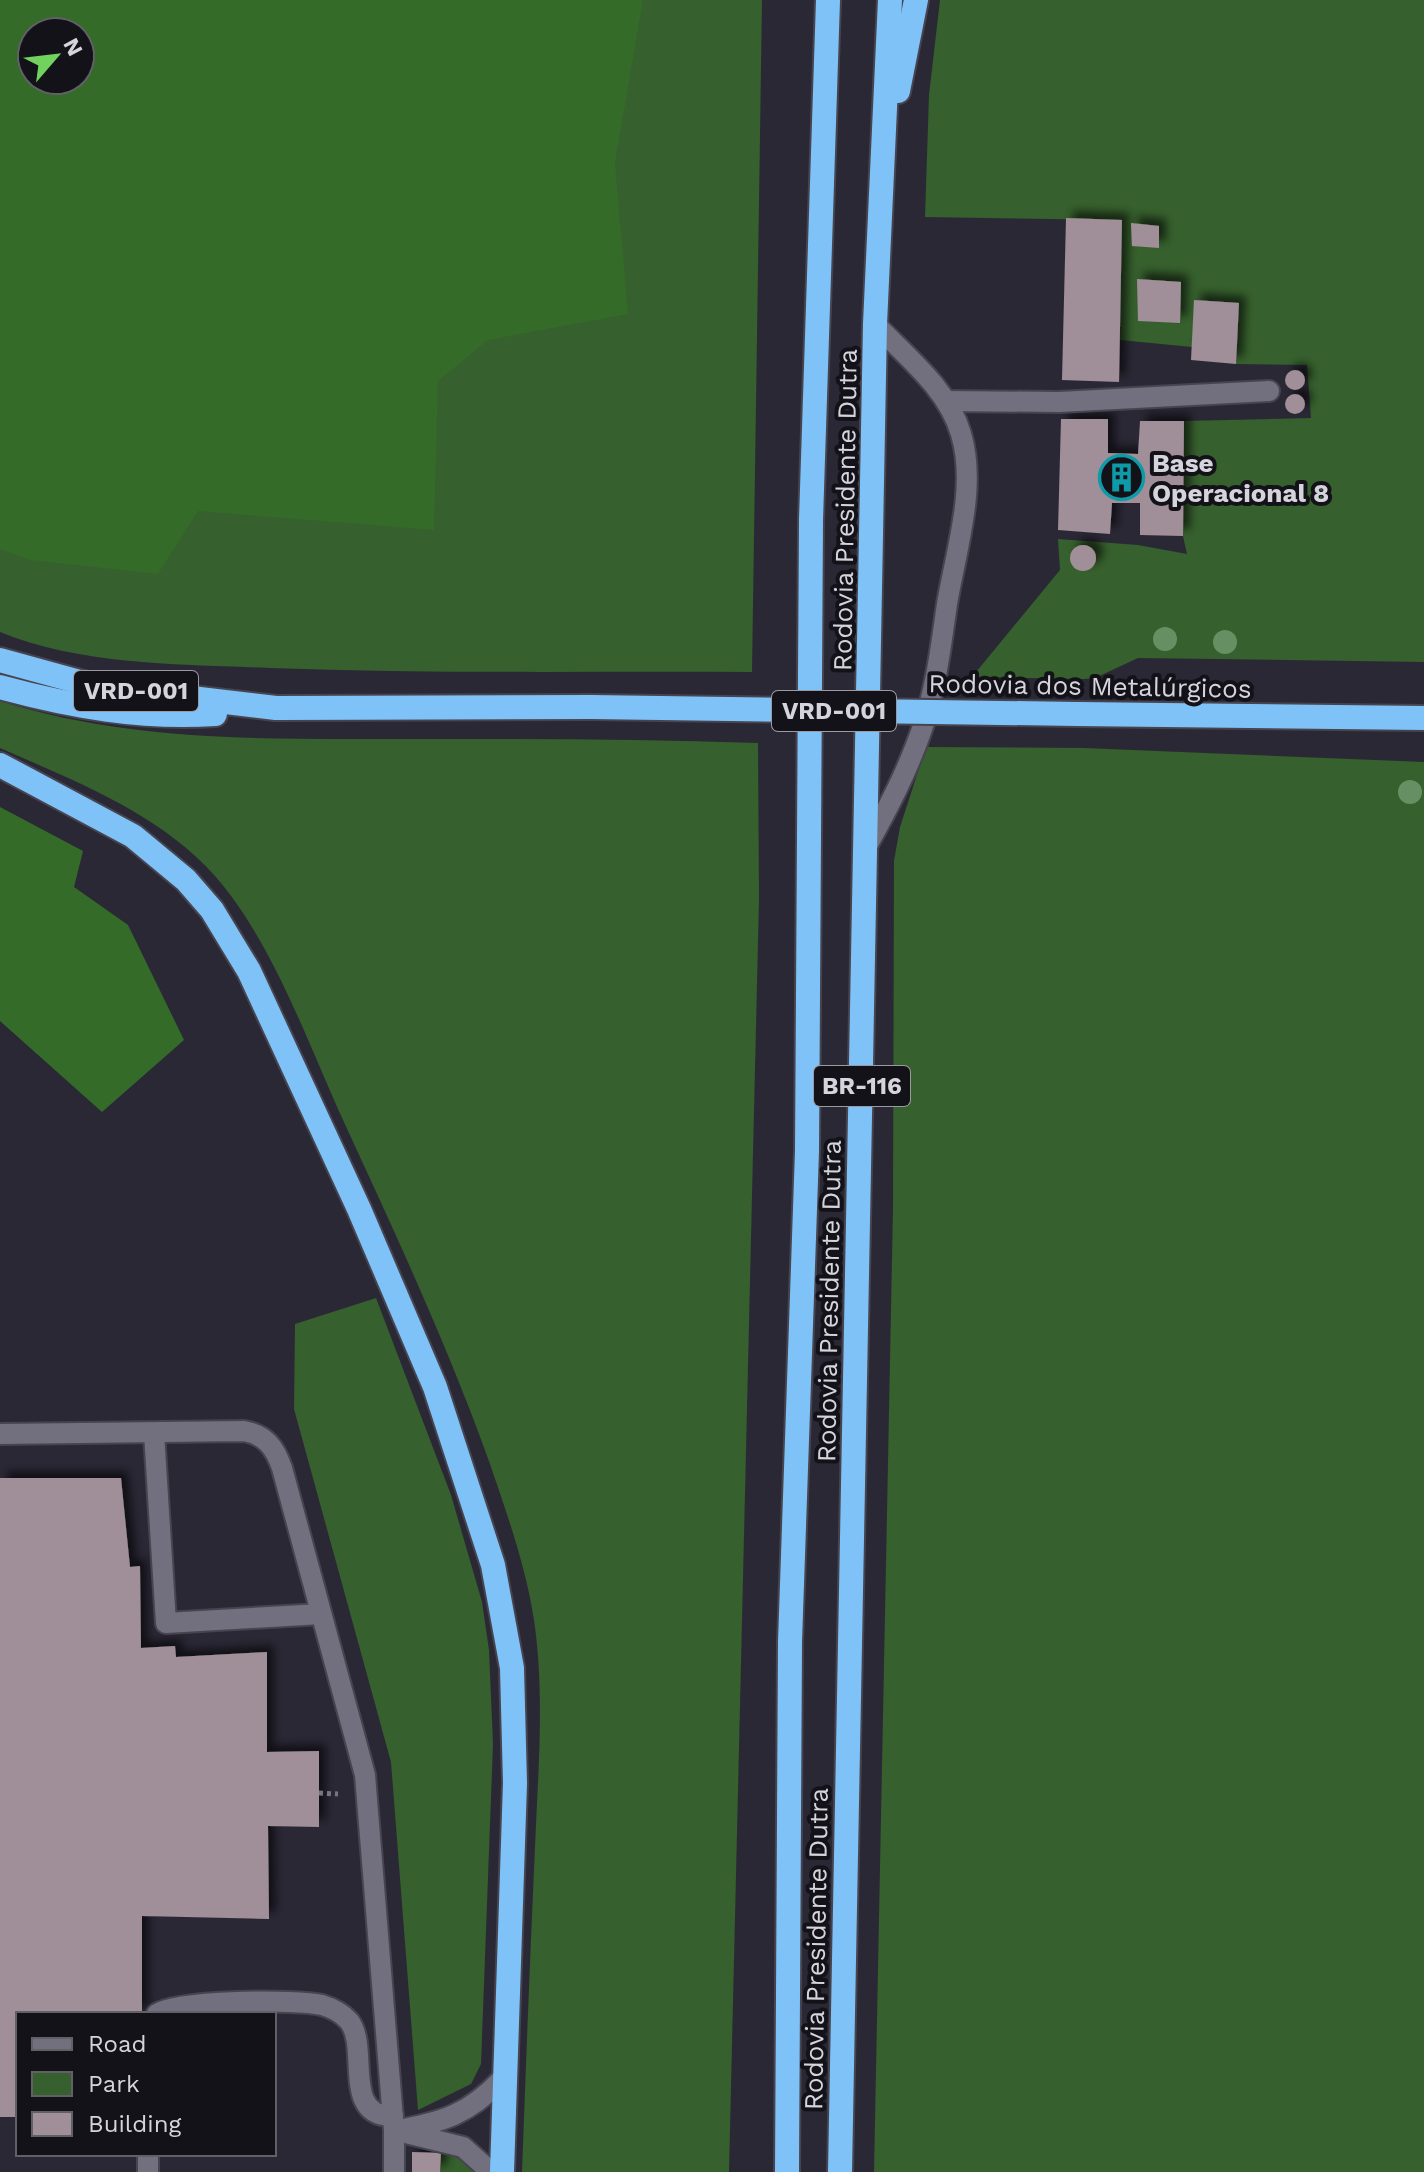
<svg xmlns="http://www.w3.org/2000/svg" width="1424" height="2172" viewBox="0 0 1424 2172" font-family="'Work Sans',sans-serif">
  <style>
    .green { fill: #36602d; fill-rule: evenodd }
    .forest { fill: #346b29; fill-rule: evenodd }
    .building { fill: #a08e98; filter: url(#shadow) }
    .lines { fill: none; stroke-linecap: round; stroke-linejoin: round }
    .minor-casing { stroke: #46444f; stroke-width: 24 }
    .highway-casing { stroke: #46444f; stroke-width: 28 }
    .path { stroke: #777581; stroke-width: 5; stroke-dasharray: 4 4; stroke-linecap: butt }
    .minor { stroke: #726f7f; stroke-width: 20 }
    .highway { stroke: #7fc2f8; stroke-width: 24 }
    .highway-bridge-casing { stroke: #46444f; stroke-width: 28; stroke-linecap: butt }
    .highway-bridge { stroke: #7fc2f8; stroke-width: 24 }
    .tree { fill: #678f64 }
    .labels { text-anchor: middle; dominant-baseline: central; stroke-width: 8; stroke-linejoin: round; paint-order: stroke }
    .shield { fill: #131218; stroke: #9b9aa2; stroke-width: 2 }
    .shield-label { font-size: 24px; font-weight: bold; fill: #d5d4dd }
    .poi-label { font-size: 26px; font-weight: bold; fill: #d5d4dd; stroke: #131218; text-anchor: start }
    .street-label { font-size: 26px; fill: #d5d4dd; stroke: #131218 }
  </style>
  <defs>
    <filter id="shadow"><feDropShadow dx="7" dy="-7" stdDeviation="4" flood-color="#0009"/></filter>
  </defs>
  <rect width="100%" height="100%" fill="#2b2836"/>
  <g class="green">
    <path d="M0 0H762L752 672C591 671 431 674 270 668 181 664 84 666 0 632ZM32 32H80V80H32Z"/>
    <path d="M940 0H1424V662L1138 658 1095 678 1084 679 972 677 1060 570 1058 539 1138 545 1187 554 1183 536 1184 421 1311 418 1307 365 1236 364 1239 304 1192 347 1120 340 1122 220 925 217 929 95Z"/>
    <path d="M0 701C130 742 263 739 398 739 518 739 638 739 758 743L759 899 729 2172H522C526 2064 530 1955 535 1847 538 1772 545 1695 534 1620 526 1567 507 1514 490 1464 448 1346 395 1233 343 1120 307 1041 272 941 215 876 159 813 75 781 0 748Z"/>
    <path d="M926 747 1084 748 1424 762V2172H874L893 1208 894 861 900 827Z"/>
    <path d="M376 1298 451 1495 482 1602 489 1650 493 1744 481 2064 471 2084 418 2110 391 1762 294 1409 295 1324Z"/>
    <path d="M441 2153 459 2156 480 2172H440Z"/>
  </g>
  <g class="forest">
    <path d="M0 0H643L615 163 628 314 488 340 438 381 434 530 198 511 158 574 30 560 0 549ZM32 32H80V80H32Z"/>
    <path d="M0 807 83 851 74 887 128 925 184 1040 102 1112 0 1021Z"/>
  </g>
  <g class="building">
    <path d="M1066 218 1122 220 1119 382 1062 380Z"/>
    <path d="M1131 223 1159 226V248L1132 246Z"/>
    <path d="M1137 279 1181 282 1180 323 1138 321Z"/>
    <path d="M1194 300 1239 303 1236 364 1191 360Z"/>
    <circle cx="1295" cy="380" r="10"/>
    <circle cx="1295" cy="404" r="10"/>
    <path d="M1061 419H1108V453L1138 454 1140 421H1184L1183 536 1140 535V503H1112L1110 534 1058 530Z"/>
    <circle cx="1083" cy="558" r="13"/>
    <path d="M0 1478H121L130 1567 140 1566 141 1648 175 1646 176 1657 267 1652V1752L319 1751V1827L268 1826 269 1919 142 1916V2014H18V2117H0Z"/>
    <path d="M412 2152 441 2153 440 2172H412Z"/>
  </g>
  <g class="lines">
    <defs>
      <g id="minor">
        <path d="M946 401 1059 402 1269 391"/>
        <path d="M867 846C888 808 908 770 922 729 936 690 941 645 947 604 956 550 977 487 961 434 948 389 907 357 875 324"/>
        <path d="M154 1433 166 1623 321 1614"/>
        <path d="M0 1434 244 1431C266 1435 275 1448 282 1468L365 1775 394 2131V2172"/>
        <path d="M157 2014C175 2000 297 1999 322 2005 332 2008 342 2013 349 2021 370 2047 341 2117 393 2116"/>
        <path d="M394 2131C443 2122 468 2115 503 2078"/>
        <path d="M406 2133 463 2147 491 2172"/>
        <path d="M148 2154V2172"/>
      </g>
      <g id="highway">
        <path d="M898 91 916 0"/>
        <path d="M0 660 98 687 276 708 591 707"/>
        <path d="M0 687C70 706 142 719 215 714"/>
        <path d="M1077 714 1424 718"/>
        <path d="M0 765 133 836 186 880 212 910 249 971 359 1209 435 1387 493 1565 512 1668 515 1783 502 2172"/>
        <path d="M787 2172 790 1642 807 1151 811 520 828 0"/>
        <path d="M840 2172 875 324 890 0"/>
      </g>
    </defs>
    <use href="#minor" class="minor-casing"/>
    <use href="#highway" class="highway-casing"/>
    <path class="path" d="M319 1793 338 1794"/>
    <use href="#minor" class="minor"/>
    <use href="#highway" class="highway"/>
    <defs>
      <path id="highway-bridge" d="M591 707 1077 714"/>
    </defs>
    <use href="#highway-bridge" class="highway-bridge-casing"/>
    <use href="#highway-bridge" class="highway-bridge"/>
  </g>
  <g class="tree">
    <circle cx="1165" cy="639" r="12"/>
    <circle cx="1225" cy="642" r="12"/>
    <circle cx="1410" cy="792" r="12"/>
  </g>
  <defs>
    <symbol id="building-ring" viewBox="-11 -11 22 22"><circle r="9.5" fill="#131218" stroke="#0f9aa8" stroke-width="1.5"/><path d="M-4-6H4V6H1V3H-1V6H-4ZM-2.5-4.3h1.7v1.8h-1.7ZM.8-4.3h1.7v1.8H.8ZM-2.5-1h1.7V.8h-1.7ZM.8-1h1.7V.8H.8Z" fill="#0f9aa8"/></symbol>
  </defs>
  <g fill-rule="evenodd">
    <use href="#building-ring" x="1096" y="452" width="51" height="51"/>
  </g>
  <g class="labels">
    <g class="shield">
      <rect x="74" y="671" width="124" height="40" rx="6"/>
      <rect x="772" y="691" width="124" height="40" rx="6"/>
      <rect x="814" y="1066" width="96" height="40" rx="6"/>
    </g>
    <g class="shield-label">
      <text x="136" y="691">VRD-001</text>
      <text x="834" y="711">VRD-001</text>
      <text x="862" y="1086">BR-116</text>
    </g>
    <g class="poi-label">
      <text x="1152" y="463">Base<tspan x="1152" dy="30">Operacional 8</tspan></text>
    </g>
    <g class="street-label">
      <text transform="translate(845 510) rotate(-89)">Rodovia Presidente Dutra</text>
      <text transform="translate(1090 686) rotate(1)">Rodovia dos Metalúrgicos</text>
      <text transform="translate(829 1301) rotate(-89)">Rodovia Presidente Dutra</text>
      <text transform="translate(816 1949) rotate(-89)">Rodovia Presidente Dutra</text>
    </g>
  </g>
  <rect x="16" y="2012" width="260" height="144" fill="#131218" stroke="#616067" stroke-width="2"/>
  <rect x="32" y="2038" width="40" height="12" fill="#726f7f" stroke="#616067" stroke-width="2"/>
  <text x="88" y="2052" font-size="24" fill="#d5d4dd">Road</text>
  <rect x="32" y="2072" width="40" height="24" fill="#36602d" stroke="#616067" stroke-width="2"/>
  <text x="88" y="2092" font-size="24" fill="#d5d4dd">Park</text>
  <rect x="32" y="2112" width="40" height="24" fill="#a08e98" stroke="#616067" stroke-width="2"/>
  <text x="88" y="2132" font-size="24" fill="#d5d4dd">Building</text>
  <g transform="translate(56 56) rotate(62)"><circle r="38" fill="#131218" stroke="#616067" stroke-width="2"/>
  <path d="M0-6L14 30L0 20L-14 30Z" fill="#71d35e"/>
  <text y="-12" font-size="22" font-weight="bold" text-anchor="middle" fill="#d5d4dd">N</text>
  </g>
</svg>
